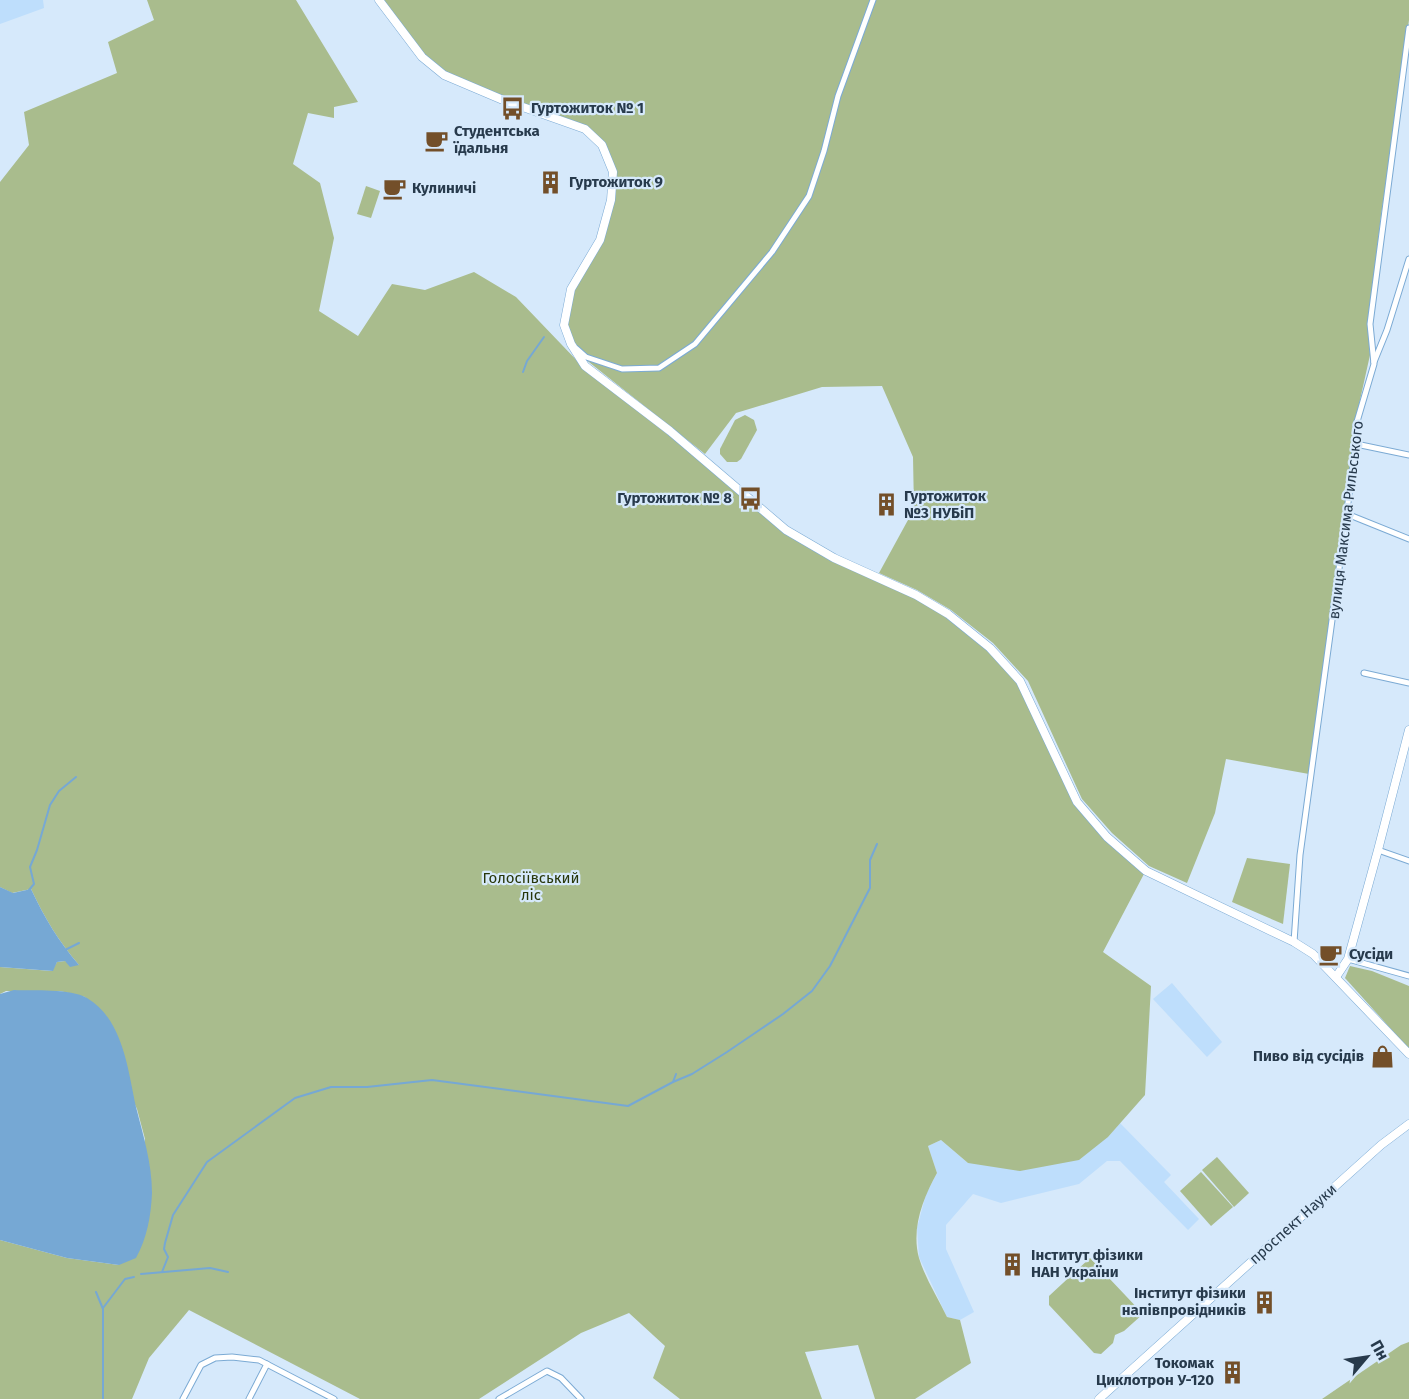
<svg xmlns="http://www.w3.org/2000/svg" width="1409" height="1399" viewBox="0 0 1409 1399" font-family="'Fira Sans',sans-serif">
  <style>
    .built { fill: #bedefc }
    .green { fill: #a9bc8d }
    .water { fill: #76a8d4 }
    .lines { fill: none; stroke-linecap: round; stroke-linejoin: round }
    .stream { stroke: #76a8d4; stroke-width: 2 }
    .street-casing { stroke: #7baad4; stroke-width: 7 }
    .secondary-casing { stroke: #7baad4; stroke-width: 9 }
    .street { stroke: #fff; stroke-width: 5 }
    .secondary { stroke: #fff; stroke-width: 8 }
    .labels { text-anchor: middle; dominant-baseline: central; stroke-width: 4.5; stroke-linejoin: round; paint-order: stroke }
    .poi-label { font-size: 15px; font-weight: bold; fill: #273a4c; stroke: #d6e9fb; text-anchor: start }
    .street-label { font-size: 15px; fill: #273a4c; stroke: #d6e9fb }
    .park-label { font-size: 15px; fill: #273609; stroke: #d6e9fb }
  </style>
  <rect width="100%" height="100%" fill="#d6e9fb"/>
  <g class="built">
    <path d="M0 0H43L44 8 0 24Z"/>
    <path d="M1172 983 1222 1042 1207 1057 1153 999Z"/>
    <path d="M1120 1123 1171 1175 1164 1182 1199 1219 1188 1230 1120 1161H1107L1079 1184 1001 1203 973 1194 946 1225V1249L974 1312 960 1320 947 1317 919 1257 917 1228 926 1194 937 1173 928 1146 941 1140 968 1163 1108 1137Z"/>
  </g>
  <g class="green">
    <path d="M147 0H296L358 102 334 107V118L308 113 293 164 320 183 334 238 319 311 358 336 392 284 425 290 474 272 516 297 584 368 701 461 785 532 915 597 947 616 988 650 1018 682 1075 803 1145 872 1103 952 1151 986 1145 1095 1108 1137 1079 1160 1020 1171 968 1163 941 1140 928 1146 937 1173C923 1198 911 1229 919 1258 925 1278 938 1298 947 1317L960 1320 971 1363 915 1399H875L858 1345 805 1352 822 1399H680L653 1378 665 1346 629 1313 581 1333 479 1399H360L189 1310 149 1358 132 1399H0V1240L67 1258 119 1265 145 1139 137 1109 85 997 60 991H6L0 994V967L52 971 57 962 65 961 79 965C59 942 44 917 31 889L12 893 0 887V182L29 145 24 112 117 73 108 42 154 20Z"/>
    <path d="M383 0H1409V20L1381 216 1368 325 1370 355 1354 427V445L1309 774 1226 759 1215 813 1187 883 1149 866 1112 833 1082 799 1028 681 993 643 951 610 917 590 879 573 914 509 913 457 882 386 822 387 736 413 705 454 580 355 566 325 574 291 614 201 605 144 559 116 502 96 446 73 424 55Z"/>
    <path d="M366 186 380 191 371 218 357 214Z"/>
    <path d="M745 415 754 420 757 430 741 459 737 462H727L720 454V449L735 420Z"/>
    <path d="M1247 858 1290 864 1283 924 1232 902Z"/>
    <path d="M1350 966 1372 971 1409 986V1049L1345 978Z"/>
    <path d="M1217 1157 1249 1193 1234 1207 1202 1170Z"/>
    <path d="M1201 1172 1233 1207 1211 1226 1180 1191Z"/>
    <path d="M1090 1258 1143 1314 1124 1331 1115 1335 1113 1343 1101 1354 1094 1353 1049 1305V1296Z"/>
    <path d="M1409 1342V1399H1322L1401 1345Z"/>
  </g>
  <g class="water">
    <path d="M0 887 13 893 31 889C44 917 59 942 79 965L70 967 65 961 57 962 53 971 0 967Z"/>
    <path d="M14 990C34 991 70 988 87 998 123 1019 128 1070 136 1107 143 1135 152 1163 152 1193 151 1216 147 1238 136 1258L119 1265 67 1258 0 1240V994Z"/>
  </g>
  <g class="lines">
    <g class="stream">
      <path d="M523 372 527 361 544 337"/>
      <path d="M29 890 34 884 30 867 37 850 50 805 59 791 76 777"/>
      <path d="M63 951 79 943"/>
      <path d="M673 1082 676 1074"/>
      <path d="M162 1272 168 1257 164 1249 165 1243 173 1215 207 1162 295 1098 331 1087H367L432 1080 628 1106 673 1082 692 1074 727 1052 783 1014 812 991 830 966 870 888V860L877 844"/>
      <path d="M141 1274 210 1268 228 1272"/>
      <path d="M96 1292 103 1309V1399"/>
      <path d="M103 1308 125 1279 134 1277"/>
    </g>
    <defs>
      <g id="street">
        <path d="M577 349 586 357 622 369 659 368 695 344 772 252 809 196 824 151 838 96 873 0"/>
        <path d="M1374 362 1387 330 1409 259"/>
        <path d="M1356 444 1409 455"/>
        <path d="M1347 514 1409 539"/>
        <path d="M1364 673 1409 683"/>
        <path d="M1378 850 1409 861"/>
        <path d="M1294 942 1300 855 1356 444V425L1374 364 1370 324 1409 28"/>
        <path d="M1348 959 1409 976"/>
        <path d="M183 1399 201 1365 215 1358 232 1357 259 1360 334 1399"/>
        <path d="M249 1399 267 1364"/>
        <path d="M499 1399 547 1371 561 1378 581 1399"/>
      </g>
      <g id="secondary">
        <path d="M379 0 422 57 444 75 503 100 585 129 602 145 613 172 611 200 600 240 571 289 564 325 571 344 585 366 670 431 786 530 834 558 916 595 948 614 990 648 1020 681 1077 802 1107 837 1146 871 1294 942 1313 954 1409 1054"/>
        <path d="M1336 977 1348 959 1378 850 1409 730"/>
        <path d="M1099 1399 1381 1145 1409 1124"/>
      </g>
    </defs>
    <use href="#street" class="street-casing"/>
    <use href="#secondary" class="secondary-casing"/>
    <use href="#street" class="street"/>
    <use href="#secondary" class="secondary"/>
  </g>
  <defs>
    <symbol id="bus-bare" viewBox="-9 -9 18 18"><path d="M-5-6H5V4H4V6H2V4H-2V6H-4V4H-5ZM-3.5-4V0h7V-4ZM-3.5 1.2v1.5H-2V1.2ZM2 1.2v1.5H3.5V1.2Z" fill="#734f29" stroke="#d6e9fb" stroke-width="2.5" paint-order="stroke"/></symbol>
    <symbol id="cafe-bare" viewBox="-9 -9 18 18"><path d="M-5.5-4.5H6V0H3Q3 3.5 0 3.5H-2.5Q-5.5 3.5-5.5 0ZM3-3.2v2h1.7v-2ZM-6 4.5H4V6H-6Z" fill="#734f29" stroke="#d6e9fb" stroke-width="2.5" paint-order="stroke"/></symbol>
    <symbol id="building-bare" viewBox="-9 -9 18 18"><path d="M-4-6H4V6H1V3H-1V6H-4ZM-2.5-4.3h1.7v1.8h-1.7ZM.8-4.3h1.7v1.8H.8ZM-2.5-1h1.7V.8h-1.7ZM.8-1h1.7V.8H.8Z" fill="#734f29" stroke="#d6e9fb" stroke-width="2.5" paint-order="stroke"/></symbol>
    <symbol id="shop-bare" viewBox="-9 -9 18 18"><path d="M-5-2.5h2.3a2.7 3.5 0 0 1 5.4 0H5L5.5 6h-11ZM-1.5-2.5h3a1.5 2.3 0 0 0-3 0Z" fill="#734f29" stroke="#d6e9fb" stroke-width="2.5" paint-order="stroke"/></symbol>
  </defs>
  <g fill-rule="evenodd">
    <use href="#bus-bare" x="496" y="92" width="33" height="33"/>
    <use href="#cafe-bare" x="420" y="124" width="33" height="33"/>
    <use href="#building-bare" x="534" y="166" width="33" height="33"/>
    <use href="#cafe-bare" x="378" y="172" width="33" height="33"/>
    <use href="#bus-bare" x="734" y="482" width="33" height="33"/>
    <use href="#building-bare" x="870" y="488" width="33" height="33"/>
    <use href="#cafe-bare" x="1314" y="938" width="33" height="33"/>
    <use href="#shop-bare" x="1366" y="1040" width="33" height="33"/>
    <use href="#building-bare" x="996" y="1248" width="33" height="33"/>
    <use href="#building-bare" x="1248" y="1286" width="33" height="33"/>
    <use href="#building-bare" x="1216" y="1356" width="33" height="33"/>
  </g>
  <g class="labels">
    <g class="poi-label">
      <text x="531" y="108">Гуртожиток № 1</text>
      <text x="454" y="131">Студентська<tspan x="454" dy="17">їдальня</tspan></text>
      <text x="569" y="182">Гуртожиток 9</text>
      <text x="412" y="188">Кулиничі</text>
      <text x="904" y="496">Гуртожиток<tspan x="904" dy="17">№3 НУБіП</tspan></text>
      <text x="732" y="498" text-anchor="end">Гуртожиток № 8</text>
      <text x="1349" y="954">Сусіди</text>
      <text x="1364" y="1056" text-anchor="end">Пиво від сусідів</text>
      <text x="1031" y="1255">Інститут фізики<tspan x="1031" dy="17">НАН України</tspan></text>
      <text x="1246" y="1293" text-anchor="end">Інститут фізики<tspan x="1246" dy="17">напівпровідників</tspan></text>
      <text x="1214" y="1363" text-anchor="end">Токомак<tspan x="1214" dy="17">Циклотрон У-120</tspan></text>
    </g>
    <g class="street-label">
      <text transform="translate(1346 520) rotate(-83)">вулиця Максима Рильського</text>
      <text transform="translate(1293 1224) rotate(-42)">проспект Науки</text>
    </g>
    <g class="park-label">
      <text x="531" y="878">Голосіївський<tspan x="531" dy="17">ліс</tspan></text>
    </g>
  </g>
  <g transform="translate(1367 1357) rotate(61)" stroke="#d6e9fb" stroke-width="4.5" paint-order="stroke">
  <path d="M0-4.5L10 22L0 15L-10 22Z" fill="#273a4c"/>
  <text y="-9" font-size="16" font-weight="bold" text-anchor="middle" fill="#273a4c">Пн</text>
  </g>
</svg>
